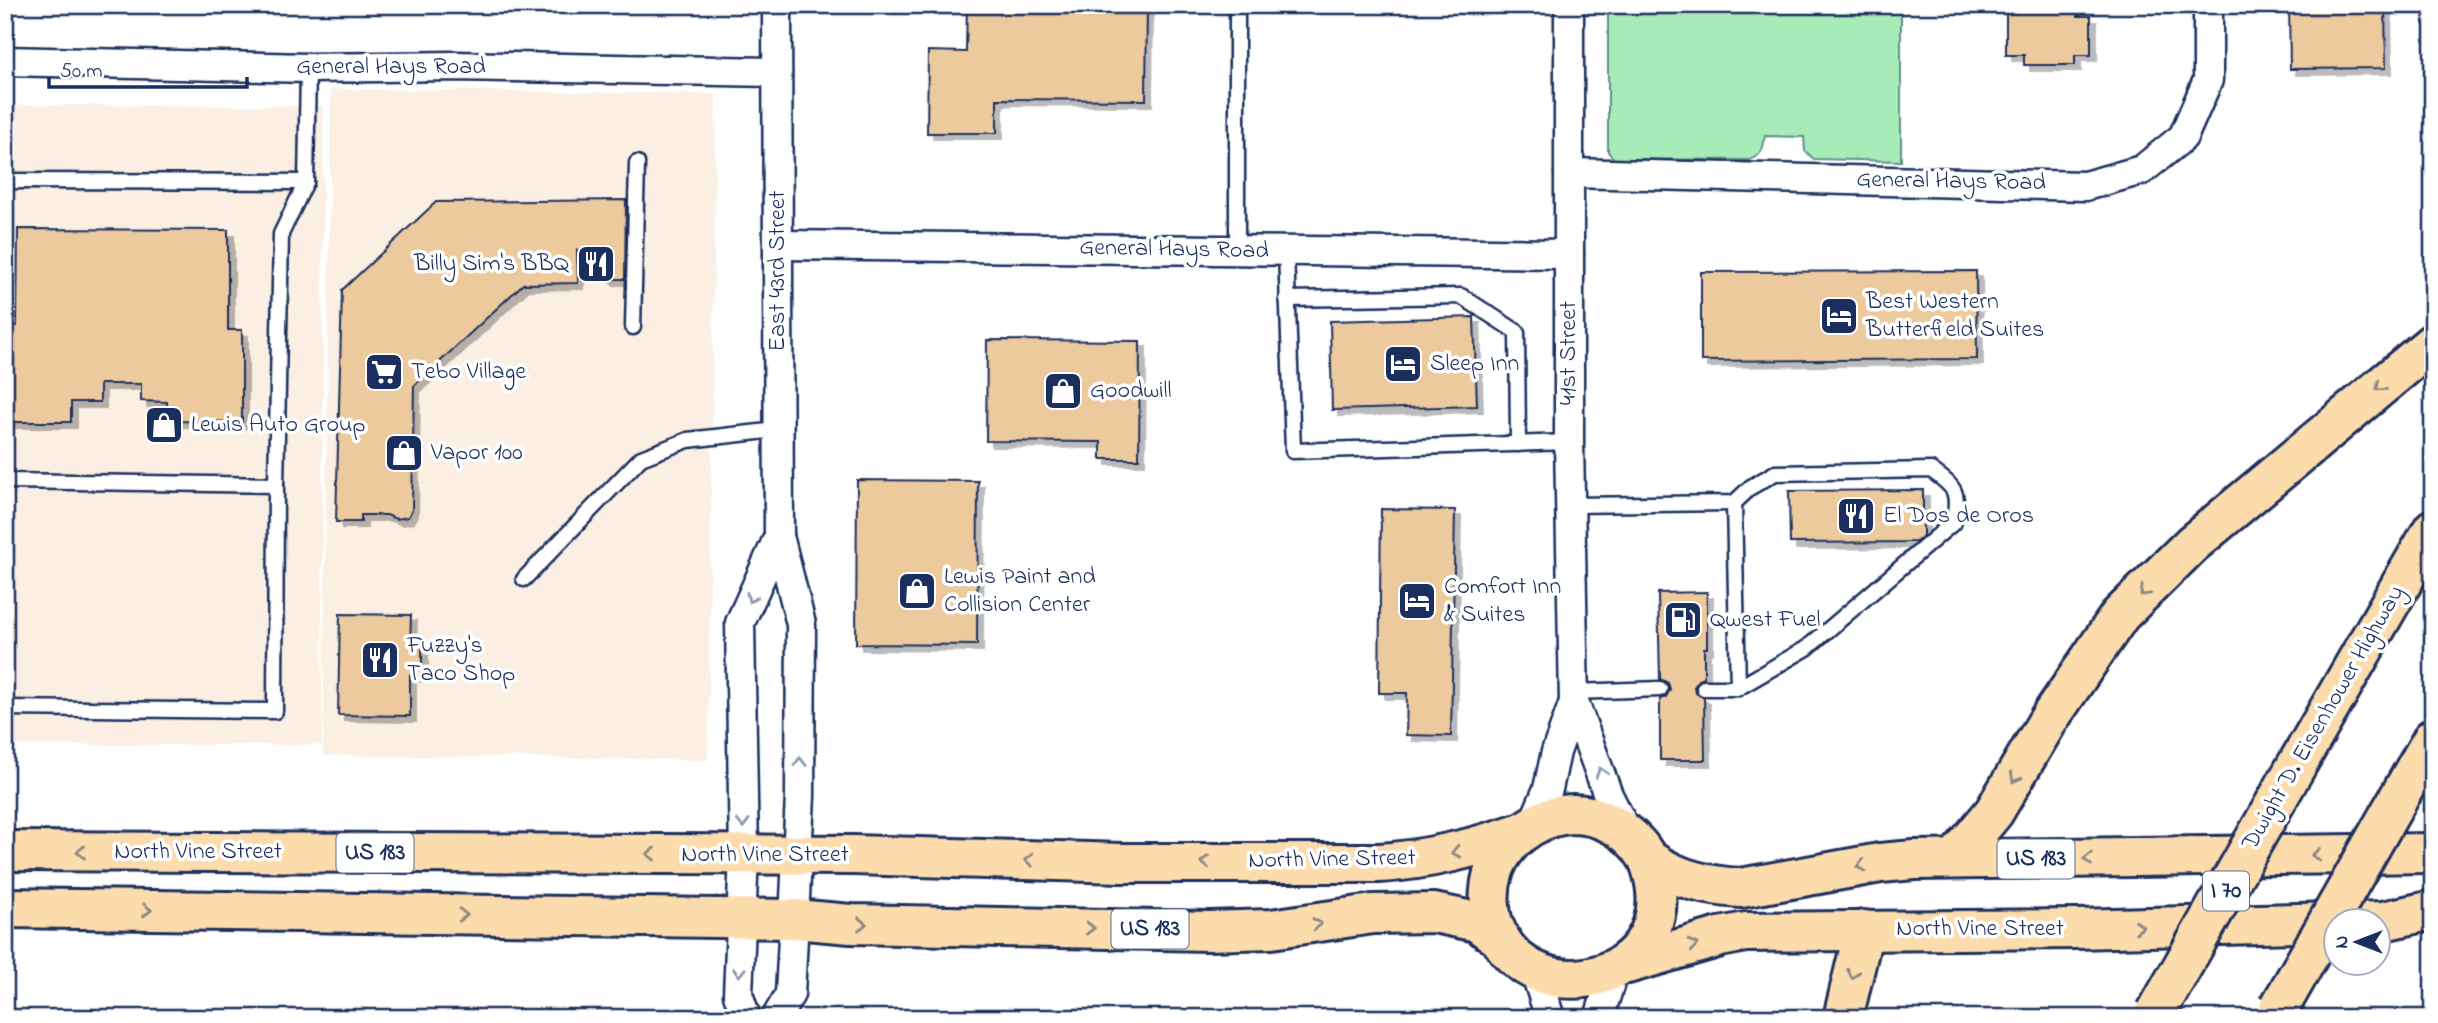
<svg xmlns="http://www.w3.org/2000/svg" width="2438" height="1023" viewBox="0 0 2438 1023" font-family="'Indie Flower',sans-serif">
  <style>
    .built { fill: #faefe2 }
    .green { fill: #a7ecb8; stroke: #618e8b; stroke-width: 2 }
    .building { fill: #edca9e; stroke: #1b2f5e; stroke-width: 2; filter: url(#shadow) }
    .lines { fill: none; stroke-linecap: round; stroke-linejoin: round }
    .service-casing { stroke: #1b2f5e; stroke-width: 19 }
    .minor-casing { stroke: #1b2f5e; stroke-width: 33 }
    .trunk-casing { stroke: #1b2f5e; stroke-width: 44 }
    .motorway-casing { stroke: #1b2f5e; stroke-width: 44 }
    .service { stroke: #fff; stroke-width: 14 }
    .minor { stroke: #fff; stroke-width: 28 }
    .trunk { stroke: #fcdcac; stroke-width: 38 }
    .motorway { stroke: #fcdcac; stroke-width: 38 }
    .motorway-bridge-casing { stroke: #1b2f5e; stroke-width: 44; stroke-linecap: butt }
    .motorway-bridge { stroke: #fcdcac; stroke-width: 38 }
    .oneway { stroke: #8c8685 }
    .oneway2 { stroke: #8d97ae }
    .labels { text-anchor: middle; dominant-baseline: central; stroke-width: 7; stroke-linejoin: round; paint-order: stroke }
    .shield { fill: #fff; stroke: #5f6d8e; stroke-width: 2 }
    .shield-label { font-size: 23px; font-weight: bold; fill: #1b2f5e }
    .street-label { font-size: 24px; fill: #1b2f5e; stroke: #fff }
    .poi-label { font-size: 24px; fill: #1b2f5e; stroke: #fff; text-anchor: start }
  </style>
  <defs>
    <filter id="shadow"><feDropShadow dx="6" dy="6" stdDeviation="0" flood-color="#0004"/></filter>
  </defs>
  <rect width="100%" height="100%" fill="#fff"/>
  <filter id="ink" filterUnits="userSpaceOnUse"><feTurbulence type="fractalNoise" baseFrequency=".0143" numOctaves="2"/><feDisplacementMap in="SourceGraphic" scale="14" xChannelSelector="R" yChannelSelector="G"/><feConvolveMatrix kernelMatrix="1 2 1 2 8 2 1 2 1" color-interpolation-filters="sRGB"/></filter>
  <g filter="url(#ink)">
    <g class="built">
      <path d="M331 89 716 94 708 760 323 755Z"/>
      <path d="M5 105 323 106 322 745H5Z"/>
    </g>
    <path class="green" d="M1608 5H1901V161L1814 159 1805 151 1804 137 1765 136C1763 149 1763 154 1750 160L1614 159 1608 152Z"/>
    <g class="building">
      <path d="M967 5H1147L1146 100 997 99V133H927L928 51 966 52Z"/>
      <path d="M2016 5H2078V16H2091V55H2075V65H2024V55H2006V13H2016Z"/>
      <path d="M2289 5H2385L2386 68 2290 69Z"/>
      <path d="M626 200 625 279H607L577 250 578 283 523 284 414 386 412 510 408 517 396 519 387 515H361V522H336L342 290 436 202Z"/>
      <path d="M18 229 228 230V330H242V422L167 421V402L141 401V384H100V402H71V422H5V326H17Z"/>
      <path d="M1976 271 1977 359 1701 361V272Z"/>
      <path d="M1474 317 1477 406 1332 410 1330 321Z"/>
      <path d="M987 340 1140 341 1139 459H1101V442L986 441Z"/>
      <path d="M857 480 978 481 977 645 856 644Z"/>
      <path d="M1923 490V536L1916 542 1790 543 1789 491Z"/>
      <path d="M1381 509 1455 510 1451 736 1406 735 1407 693H1379Z"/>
      <path d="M1707 592V648H1704V678L1699 680 1694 687 1696 693 1704 698 1705 760H1660V699L1666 697 1670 689 1668 683 1660 679 1658 593Z"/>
      <path d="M340 614 411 615 410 645H422V676L410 675V716L338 715Z"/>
    </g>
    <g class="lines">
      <defs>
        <g id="service">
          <path d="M1237 5V251"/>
          <path d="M5 181 306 182"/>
          <path d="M1286 251 1293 451 1569 442"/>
          <path d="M1287 299 1461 296 1517 332 1518 444"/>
          <path d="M633 327 637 163"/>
          <path d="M5 481 276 485 281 234 306 182 308 68"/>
          <path d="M1734 503 1738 688"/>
          <path d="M1570 505 1734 503 1751 487 1775 473 1931 470C1956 488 1959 491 1954 522L1807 648 1738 688H1704"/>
          <path d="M524 579 641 458 688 440 777 430"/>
          <path d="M1573 692 1660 689"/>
          <path d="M5 708 275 711 276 485"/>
        </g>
        <g id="minor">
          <path d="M1569 5V442L1574 702 1608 795 1628 835"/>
          <path d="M5 61 308 68 454 66 777 72"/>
          <path d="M1569 173 2085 186 2142 170 2183 137 2208 80V5"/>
          <path d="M779 245 1569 254"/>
          <path d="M1533 824 1548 789 1556 752 1574 702"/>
          <path d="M1536 974 1550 1018"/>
          <path d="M746 1018 738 994 744 855 740 623 779 536"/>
          <path d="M776 1018 790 994 794 919 800 796 801 624 779 536 777 5"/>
          <path d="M1599 1018 1613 973"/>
        </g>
        <g id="trunk">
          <path d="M5 851 853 855 1122 863H1379C1429 860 1474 848 1522 832"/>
          <path d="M1648 859C1695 978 1532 1023 1494 926 1487 905 1488 879 1499 859 1514 833 1542 815 1573 814 1597 814 1622 826 1638 845 1643 850 1645 857 1651 861 1679 880 1708 886 1741 888L1880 863 1914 860 2433 853"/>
          <path d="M5 908 794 919 851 924 1209 931 1271 929 1373 914 1434 913 1477 922 1498 937"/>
          <path d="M2352 922 2383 921 2433 910"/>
          <path d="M1627 964 1720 937 1746 932 2076 929 2336 922"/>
        </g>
        <g id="motorway">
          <path d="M2295 768 2433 529"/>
          <path d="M2415 769 2433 738"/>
          <path d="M1955 859 1994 812 2049 719 2120 615 2192 544 2433 343"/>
          <path d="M1843 1018 1864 930"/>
        </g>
      </defs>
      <use href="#service" class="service-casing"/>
      <use href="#minor" class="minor-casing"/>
      <use href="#trunk" class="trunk-casing"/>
      <use href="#motorway" class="motorway-casing"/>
      <use href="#service" class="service"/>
      <use href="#minor" class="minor"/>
      <use href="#trunk" class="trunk"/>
      <use href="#motorway" class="motorway"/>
      <defs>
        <g id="motorway-bridge">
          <path d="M2279 1008 2415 769"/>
          <path d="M2156 1013 2295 768"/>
        </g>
      </defs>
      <use href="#motorway-bridge" class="motorway-bridge-casing"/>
      <use href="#motorway-bridge" class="motorway-bridge"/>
    </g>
    <defs><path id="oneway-chevron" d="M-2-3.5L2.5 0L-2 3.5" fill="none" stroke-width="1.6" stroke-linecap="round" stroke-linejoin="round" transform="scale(1.75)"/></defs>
    <g class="oneway">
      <use href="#oneway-chevron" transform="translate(2380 387) rotate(140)"/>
      <use href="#oneway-chevron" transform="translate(2144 592) rotate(136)"/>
      <use href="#oneway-chevron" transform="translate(2015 778) rotate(119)"/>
      <use href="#oneway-chevron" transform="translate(81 852) rotate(-180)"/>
      <use href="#oneway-chevron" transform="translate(1456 852) rotate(167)"/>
      <use href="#oneway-chevron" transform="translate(651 854) rotate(-180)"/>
      <use href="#oneway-chevron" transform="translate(2316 855) rotate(179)"/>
      <use href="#oneway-chevron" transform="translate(2088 859) rotate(180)"/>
      <use href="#oneway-chevron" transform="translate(1029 860) rotate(-178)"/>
      <use href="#oneway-chevron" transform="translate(1205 862) rotate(180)"/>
      <use href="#oneway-chevron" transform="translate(1861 866) rotate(170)"/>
      <use href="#oneway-chevron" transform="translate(147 910) rotate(1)"/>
      <use href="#oneway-chevron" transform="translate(463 915) rotate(1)"/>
      <use href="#oneway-chevron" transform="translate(862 924) rotate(1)"/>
      <use href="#oneway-chevron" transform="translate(1317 924) rotate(-8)"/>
      <use href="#oneway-chevron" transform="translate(2139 927) rotate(-1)"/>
      <use href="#oneway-chevron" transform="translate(1090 928) rotate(1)"/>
      <use href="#oneway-chevron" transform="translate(1693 945) rotate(-16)"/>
      <use href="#oneway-chevron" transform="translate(1853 974) rotate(102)"/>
    </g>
    <g class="oneway2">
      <use href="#oneway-chevron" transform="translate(751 598) rotate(114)"/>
      <use href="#oneway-chevron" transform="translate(800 762) rotate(-90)"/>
      <use href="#oneway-chevron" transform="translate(1601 772) rotate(-109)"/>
      <use href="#oneway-chevron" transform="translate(743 823) rotate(89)"/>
      <use href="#oneway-chevron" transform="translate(739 972) rotate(92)"/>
    </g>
  </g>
  <defs>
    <symbol id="restaurant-square" viewBox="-11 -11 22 22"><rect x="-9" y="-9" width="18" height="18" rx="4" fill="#1b2f5e" stroke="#fff"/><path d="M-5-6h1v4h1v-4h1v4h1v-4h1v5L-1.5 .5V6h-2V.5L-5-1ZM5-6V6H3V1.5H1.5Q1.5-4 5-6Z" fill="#fff"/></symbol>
    <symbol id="hotel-square" viewBox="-11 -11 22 22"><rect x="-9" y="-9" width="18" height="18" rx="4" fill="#1b2f5e" stroke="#fff"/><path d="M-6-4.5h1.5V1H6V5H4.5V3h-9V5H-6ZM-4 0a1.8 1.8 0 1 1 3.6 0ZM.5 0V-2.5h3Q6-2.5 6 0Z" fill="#fff"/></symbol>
    <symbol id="supermarket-square" viewBox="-11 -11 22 22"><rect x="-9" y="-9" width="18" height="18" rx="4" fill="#1b2f5e" stroke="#fff"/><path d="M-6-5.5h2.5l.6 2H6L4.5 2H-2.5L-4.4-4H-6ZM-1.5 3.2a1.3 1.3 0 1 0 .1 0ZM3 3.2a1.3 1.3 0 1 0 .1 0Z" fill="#fff"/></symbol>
    <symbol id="shop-square" viewBox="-11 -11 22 22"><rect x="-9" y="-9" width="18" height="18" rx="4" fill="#1b2f5e" stroke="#fff"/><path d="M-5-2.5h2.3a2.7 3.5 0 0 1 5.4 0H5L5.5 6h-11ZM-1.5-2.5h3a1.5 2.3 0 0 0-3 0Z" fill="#fff"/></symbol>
    <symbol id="fuel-square" viewBox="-11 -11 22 22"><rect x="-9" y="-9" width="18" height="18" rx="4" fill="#1b2f5e" stroke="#fff"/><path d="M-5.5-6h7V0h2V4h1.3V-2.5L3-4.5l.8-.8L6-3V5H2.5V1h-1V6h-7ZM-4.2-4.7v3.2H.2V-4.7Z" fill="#fff"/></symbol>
  </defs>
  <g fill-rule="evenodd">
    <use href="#restaurant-square" x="574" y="242" width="44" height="44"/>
    <use href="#hotel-square" x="1817" y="294" width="44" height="44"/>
    <use href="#hotel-square" x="1381" y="342" width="44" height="44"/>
    <use href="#supermarket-square" x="362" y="350" width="44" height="44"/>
    <use href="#shop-square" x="1041" y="369" width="44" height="44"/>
    <use href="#shop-square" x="142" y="403" width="44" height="44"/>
    <use href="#shop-square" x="382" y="431" width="44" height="44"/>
    <use href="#restaurant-square" x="1834" y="494" width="44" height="44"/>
    <use href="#shop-square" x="895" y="569" width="44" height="44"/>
    <use href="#hotel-square" x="1395" y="579" width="44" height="44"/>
    <use href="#fuel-square" x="1661" y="598" width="44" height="44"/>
    <use href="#restaurant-square" x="358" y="638" width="44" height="44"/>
  </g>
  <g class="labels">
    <g class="shield">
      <rect x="336.5" y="833.5" width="77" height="39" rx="5"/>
      <rect x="1997.5" y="839.5" width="77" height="39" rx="5"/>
      <rect x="2203" y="871.5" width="46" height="39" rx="5"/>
      <rect x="1111.5" y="909.5" width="77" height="39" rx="5"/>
    </g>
    <g class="shield-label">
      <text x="375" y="853">US 183</text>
      <text x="2036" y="859">US 183</text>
      <text x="2226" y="891">I 70</text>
      <text x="1150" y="929">US 183</text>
    </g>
    <g class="street-label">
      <text x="391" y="67">General Hays Road</text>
      <text transform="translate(1951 182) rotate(1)">General Hays Road</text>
      <text transform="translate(1174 250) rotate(1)">General Hays Road</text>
      <text transform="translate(778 271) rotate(-90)">East 43rd Street</text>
      <text transform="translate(1569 353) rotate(-90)">41st Street</text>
      <text transform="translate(2324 718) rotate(-60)">Dwight D. Eisenhower Highway</text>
      <text x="198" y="852">North Vine Street</text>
      <text x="765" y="855">North Vine Street</text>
      <text transform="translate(1332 860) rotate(-1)">North Vine Street</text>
      <text x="1980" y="929">North Vine Street</text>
    </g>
    <g class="poi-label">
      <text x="569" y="264" text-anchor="end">Billy Sim's BBQ</text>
      <text x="1866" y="302">Best Western<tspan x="1866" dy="28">Butterfield Suites</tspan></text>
      <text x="1430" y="364">Sleep Inn</text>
      <text x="411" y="372">Tebo Village</text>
      <text x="1090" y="391">Goodwill</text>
      <text x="191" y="425">Lewis Auto Group</text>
      <text x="431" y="453">Vapor 100</text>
      <text x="1883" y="516">El Dos de Oros</text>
      <text x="944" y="577">Lewis Paint and<tspan x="944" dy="28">Collision Center</tspan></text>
      <text x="1444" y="587">Comfort Inn<tspan x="1444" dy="28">&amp; Suites</tspan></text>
      <text x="1710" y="620">Qwest Fuel</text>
      <text x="407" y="646">Fuzzy's<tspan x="407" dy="28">Taco Shop</tspan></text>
    </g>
  </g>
  <rect width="2438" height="1023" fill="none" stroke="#fff" stroke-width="28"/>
  <rect x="14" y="14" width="2410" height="995" fill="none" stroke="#1b2f5e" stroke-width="2.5" filter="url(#ink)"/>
  <g transform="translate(2357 942) rotate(270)"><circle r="33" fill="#ffffff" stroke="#a4acbf" stroke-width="2"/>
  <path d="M0-5L12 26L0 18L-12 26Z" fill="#1b2f5e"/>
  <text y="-10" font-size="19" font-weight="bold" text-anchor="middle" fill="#1b2f5e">N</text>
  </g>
  <path d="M49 77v10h198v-10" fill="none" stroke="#1b2f5e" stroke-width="3.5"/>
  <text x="60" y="77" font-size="21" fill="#1b2f5e" stroke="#ffffff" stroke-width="5" paint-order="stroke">50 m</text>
</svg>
